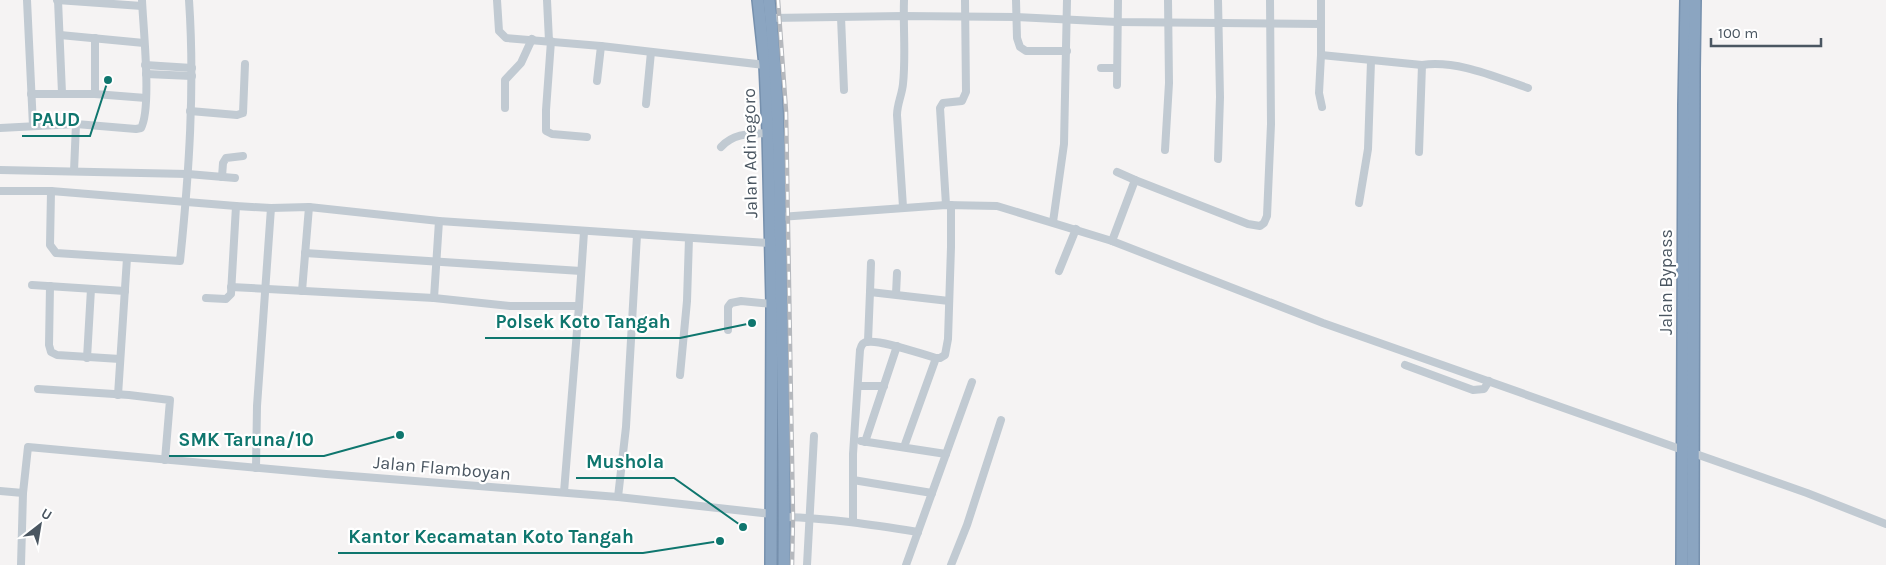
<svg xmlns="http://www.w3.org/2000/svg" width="1886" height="565" viewBox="0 0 1886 565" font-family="Karla,sans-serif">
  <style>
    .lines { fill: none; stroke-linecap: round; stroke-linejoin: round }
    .highway-casing { stroke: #7690ad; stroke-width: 14 }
    .minor { stroke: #c1cad2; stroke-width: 8 }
    .highway { stroke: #8ba5c1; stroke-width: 11 }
    .rail-casing { stroke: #b5b8bd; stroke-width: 4.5 }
    .rail { stroke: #fff; stroke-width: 2.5; stroke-dasharray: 8; stroke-linecap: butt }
    .labels { text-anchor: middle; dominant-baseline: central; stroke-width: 4.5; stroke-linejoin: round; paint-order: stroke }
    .street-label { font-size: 18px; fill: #4a5661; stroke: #fff }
    .leader { fill: none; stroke: #0f766e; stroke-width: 2 }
    .callout-dot { fill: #0f766e; stroke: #fff; stroke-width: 2 }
    .callout-label { font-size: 19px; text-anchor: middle; font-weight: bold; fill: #0f766e; stroke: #fff; stroke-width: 4.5; stroke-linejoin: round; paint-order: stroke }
  </style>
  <rect width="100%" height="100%" fill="#f5f3f3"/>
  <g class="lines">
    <defs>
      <g id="highway">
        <path d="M758 0 765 65 768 133 772 304 771 565"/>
        <path d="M769 0C779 92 780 184 781 277 783 373 785 469 784 565"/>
        <path d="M1682 565 1684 105 1686 0"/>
        <path d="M1693 565 1694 69 1695 0"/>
      </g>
    </defs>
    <use href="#highway" class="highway-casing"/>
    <g class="minor">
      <path d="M27 0 33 126"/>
      <path d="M57 0 142 6"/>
      <path d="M58 0 62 93"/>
      <path d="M497 0 499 31 506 38 601 46 765 65"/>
      <path d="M547 0 549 41"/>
      <path d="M1016 0 1017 38 1020 47 1026 51H1067"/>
      <path d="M1321 0V55L1319 93 1322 107"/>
      <path d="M841 17 844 90"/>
      <path d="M771 18 903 16 1016 17 1117 22 1321 24"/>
      <path d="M60 35 144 43"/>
      <path d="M95 38V94"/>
      <path d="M551 41 546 110V131L552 134 587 137"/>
      <path d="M1321 55 1422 65C1458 60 1495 77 1528 88"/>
      <path d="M145 65 192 68"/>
      <path d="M1101 68H1117"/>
      <path d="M146 74 192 76"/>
      <path d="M597 81 601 46"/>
      <path d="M1117 85 1118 0"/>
      <path d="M31 94H95L146 98"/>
      <path d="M646 104 651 52"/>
      <path d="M505 108V80L521 63 532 39"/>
      <path d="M190 111 237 115 243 113 245 64"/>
      <path d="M0 128 76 124 136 129 141 128C152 108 143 26 142 0"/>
      <path d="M721 147C734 133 750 134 768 133"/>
      <path d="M1165 150 1169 83 1168 0"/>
      <path d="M1419 152 1422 65"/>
      <path d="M1218 159 1220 97 1218 0"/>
      <path d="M0 170 188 174 235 178"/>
      <path d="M74 171 76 124"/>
      <path d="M222 177 223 163 226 158 243 156"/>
      <path d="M1135 180 1248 224 1260 226 1264 223 1267 216 1271 124 1270 0"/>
      <path d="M0 191H51L236 206 271 208 309 207 439 221 769 243"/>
      <path d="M51 191 50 245 56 253 180 261C189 174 195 87 189 0"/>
      <path d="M1359 203 1368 149 1371 61"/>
      <path d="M946 205 940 108 943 103 962 101 966 92 965 0"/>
      <path d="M903 207 897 115C897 104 902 95 903 84 906 56 903 28 904 0"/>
      <path d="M780 217 946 205 997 206 1112 241 1323 323 1683 450"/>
      <path d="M1053 222 1064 144 1067 0"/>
      <path d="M1112 241 1135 180 1117 172"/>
      <path d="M305 253 581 271"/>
      <path d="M1059 271 1076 229"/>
      <path d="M32 285 125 291"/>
      <path d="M50 286 49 345 51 352 57 355 120 359"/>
      <path d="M231 287 434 298 510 306H579L584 232"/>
      <path d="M302 291 309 207"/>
      <path d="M870 292 871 263"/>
      <path d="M896 294 897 273"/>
      <path d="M206 298 226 299 231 294 236 206"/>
      <path d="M434 298 439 221"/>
      <path d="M728 330V307L731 303 741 301 772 304"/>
      <path d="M868 341 870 292 949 301"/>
      <path d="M87 358 91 289"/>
      <path d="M1405 365 1473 390 1484 389 1489 381"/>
      <path d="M680 375 687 301 689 238"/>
      <path d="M858 386H884"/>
      <path d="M38 389 129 395 170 400 165 460"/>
      <path d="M118 395 127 258"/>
      <path d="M861 441 946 454"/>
      <path d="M865 442 897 346"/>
      <path d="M904 447 936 358"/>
      <path d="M1693 453 1807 493 1886 524"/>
      <path d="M256 468 257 406 271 208"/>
      <path d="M853 480 932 493"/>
      <path d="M0 491 23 493 28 447 326 474 618 497 772 514"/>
      <path d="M564 492 579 306"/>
      <path d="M618 497 626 427 637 235"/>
      <path d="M784 517C830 518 874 525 918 532"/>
      <path d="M853 522V454L860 350C861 346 863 342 867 342 880 339 921 354 936 358H940L945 355 948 339 951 247V205"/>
      <path d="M21 565 23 493"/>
      <path d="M807 565 814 436"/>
      <path d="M906 565 972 382"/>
      <path d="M951 565 967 525 1001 420"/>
    </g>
    <use href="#highway" class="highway"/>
    <defs>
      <path id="rail" d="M778 0 786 111 793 517 792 565"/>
    </defs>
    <use href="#rail" class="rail-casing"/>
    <use href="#rail" class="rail"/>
  </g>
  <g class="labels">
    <g class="street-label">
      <text transform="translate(750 153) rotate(-91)">Jalan Adinegoro</text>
      <text transform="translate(1666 282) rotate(-90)">Jalan Bypass</text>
      <text transform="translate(442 468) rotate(5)">Jalan Flamboyan</text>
    </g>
  </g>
  <path class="leader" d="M108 80L90 136H22M752 323L680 338H485M400 435L324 456H169M743 527L674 478H576M720 541L643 553H338"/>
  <g class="callout-dot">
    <circle cx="108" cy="80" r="5"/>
    <circle cx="752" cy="323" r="5"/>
    <circle cx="400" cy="435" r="5"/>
    <circle cx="743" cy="527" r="5"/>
    <circle cx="720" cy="541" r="5"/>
  </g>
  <g class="callout-label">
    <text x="56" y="126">PAUD</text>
    <text x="583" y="328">Polsek Koto Tangah</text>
    <text x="246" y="446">SMK Taruna/10</text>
    <text x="625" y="468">Mushola</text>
    <text x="491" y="543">Kantor Kecamatan Koto Tangah</text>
  </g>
  <g transform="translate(40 525) rotate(31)" stroke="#ffffff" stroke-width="4" paint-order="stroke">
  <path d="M0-4L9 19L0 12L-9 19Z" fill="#4a5661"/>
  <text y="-8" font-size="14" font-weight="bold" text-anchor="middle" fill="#4a5661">U</text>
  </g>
  <path d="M1711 38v8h110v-8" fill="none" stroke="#4a5661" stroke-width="2.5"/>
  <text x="1718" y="38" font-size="15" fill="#4a5661" stroke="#ffffff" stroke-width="4" paint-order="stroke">100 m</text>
</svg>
